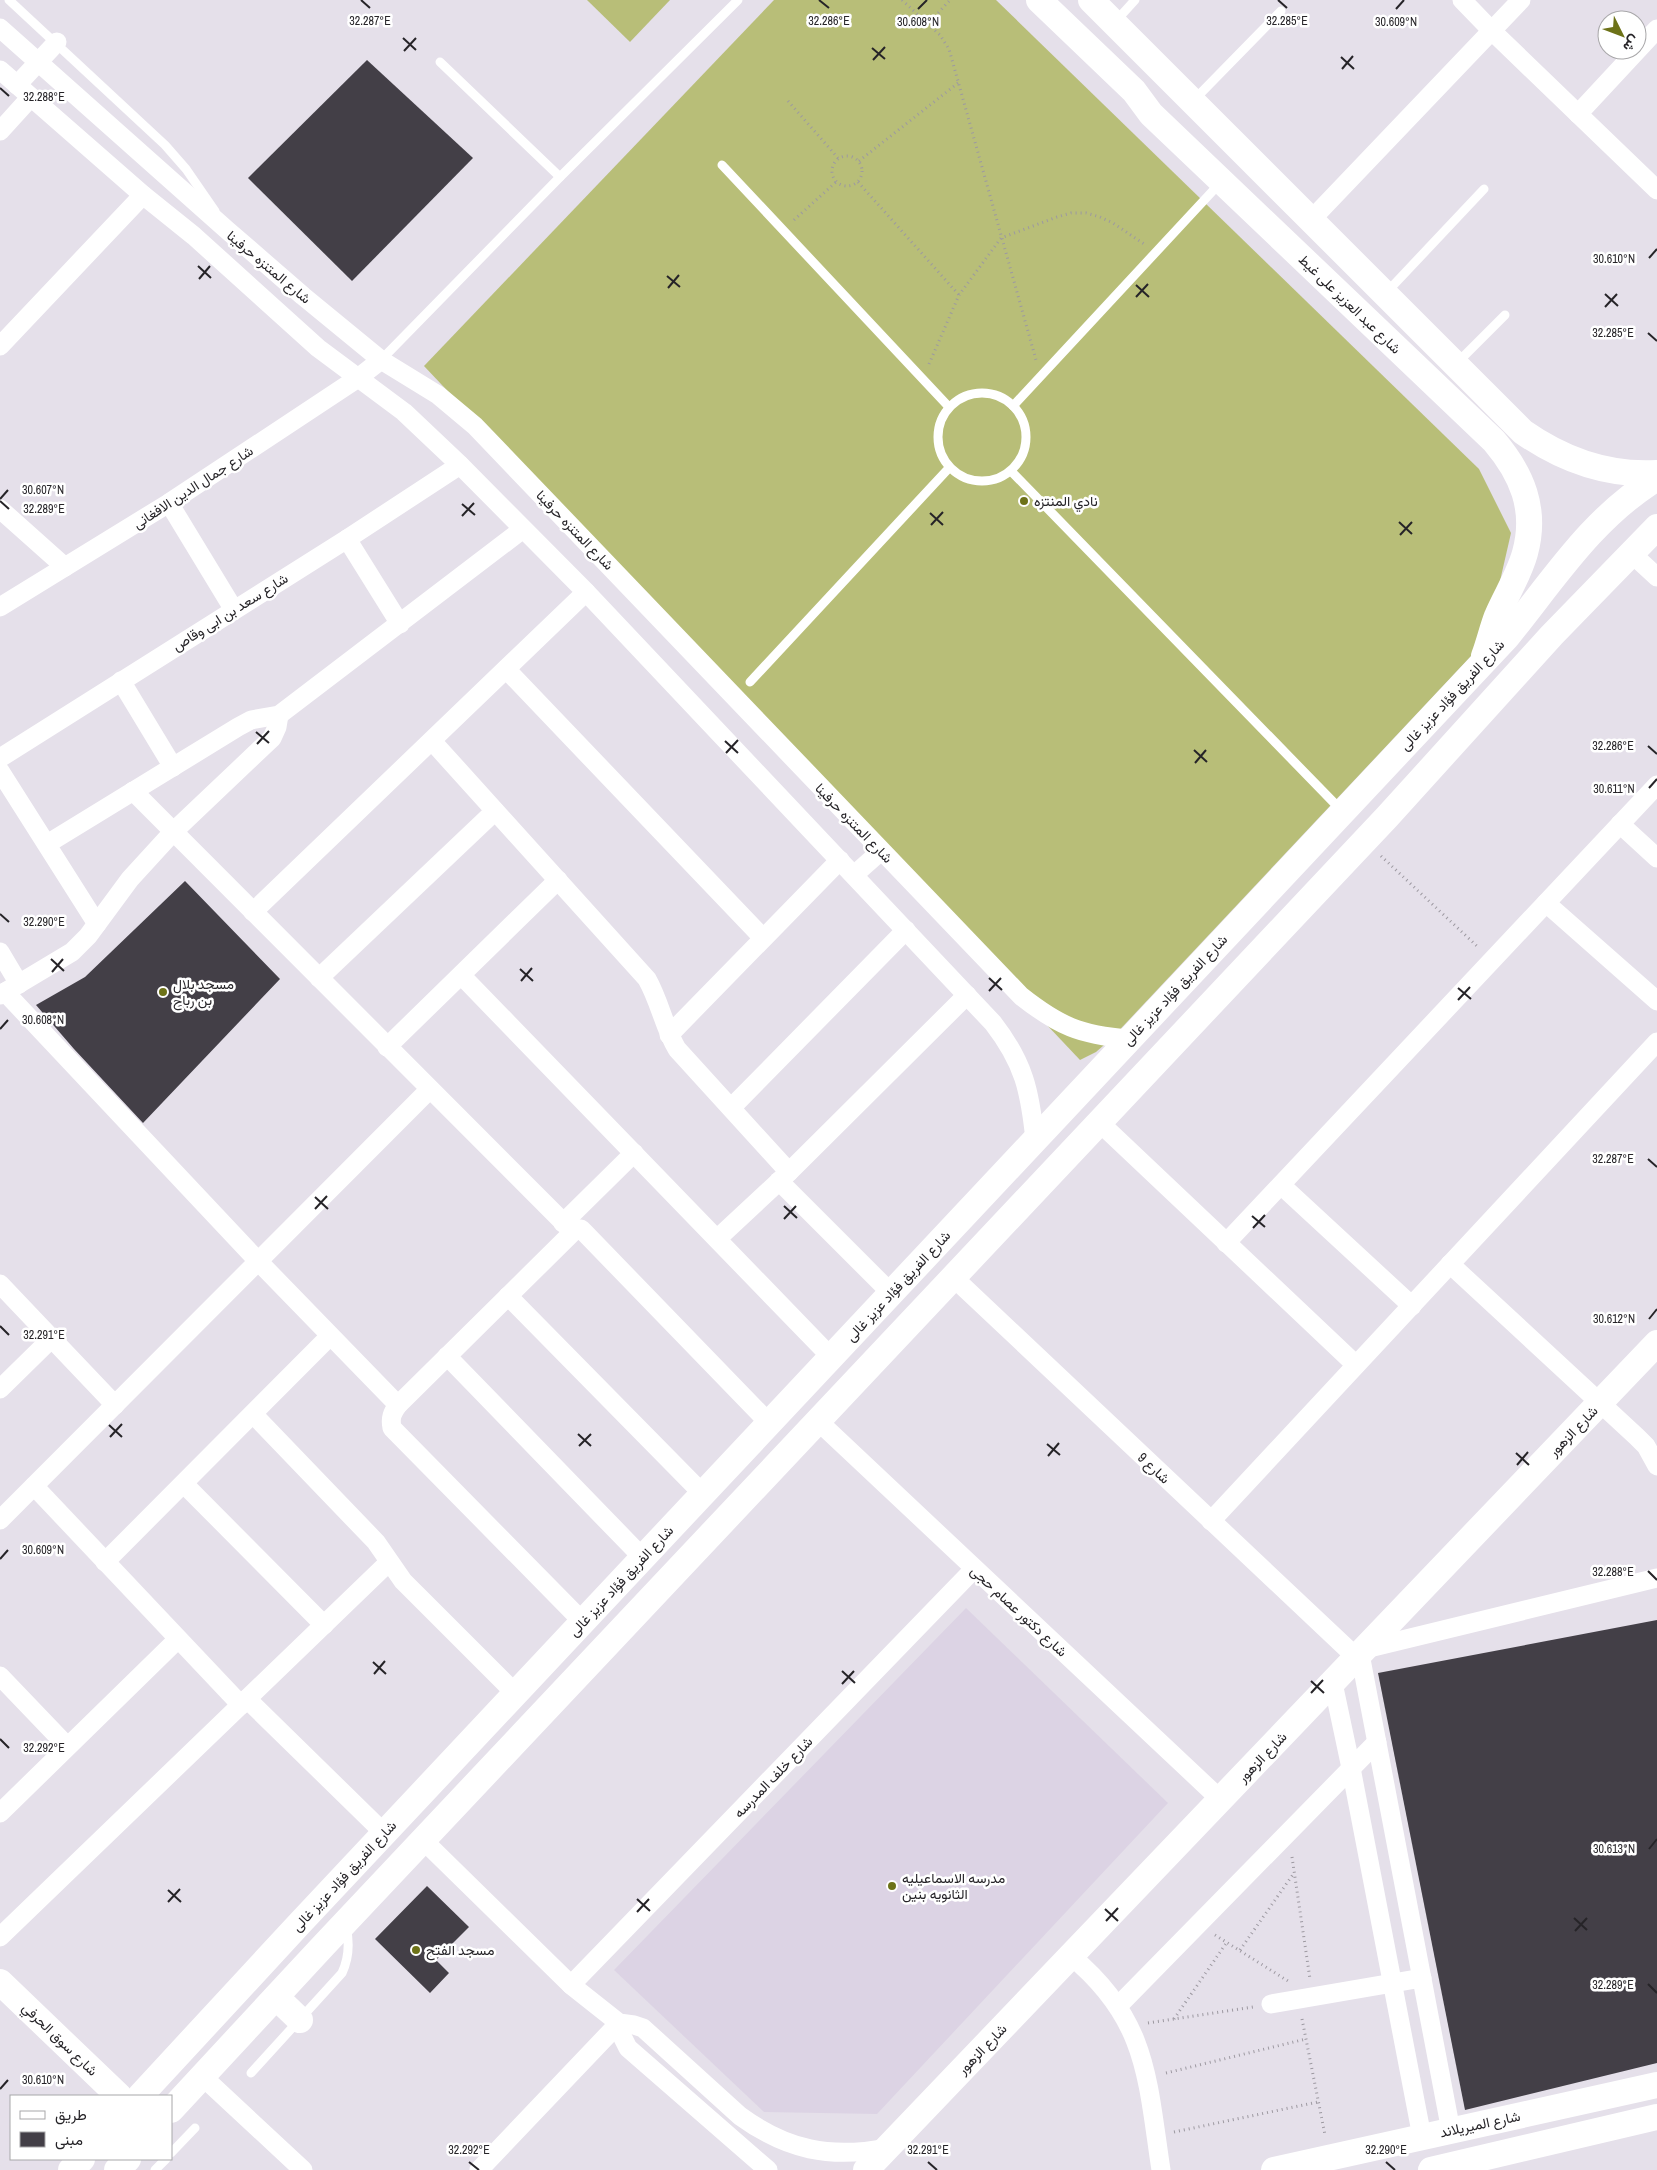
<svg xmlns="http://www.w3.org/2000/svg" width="1657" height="2170" viewBox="0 0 1657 2170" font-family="'Archivo Narrow',Vazirmatn,sans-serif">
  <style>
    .built { fill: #dcd3e4 }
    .pitch { fill: #b8be78 }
    .building { fill: #433f47 }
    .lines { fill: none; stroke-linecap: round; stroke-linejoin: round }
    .path { stroke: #9d99a1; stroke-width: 3; stroke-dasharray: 1 4; stroke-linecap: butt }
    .lane { stroke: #fff; stroke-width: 9 }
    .street { stroke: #fff; stroke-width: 19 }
    .secondary { stroke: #fff; stroke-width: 26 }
    .ticks { fill: none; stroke: #262428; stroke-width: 2 }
    .poi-dot { fill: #6d7218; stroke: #fff; stroke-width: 2 }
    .labels { text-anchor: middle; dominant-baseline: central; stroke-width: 5; stroke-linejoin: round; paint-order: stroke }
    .street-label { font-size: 14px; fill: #262428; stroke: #fff }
    .poi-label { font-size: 14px; fill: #262428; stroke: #fff; text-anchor: start }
    .ticks-label { font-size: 12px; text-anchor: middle; fill: #262428; stroke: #fff; stroke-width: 5; stroke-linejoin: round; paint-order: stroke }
  </style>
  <rect width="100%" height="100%" fill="#e5e0ea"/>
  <path class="built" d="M966 1608 1168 1803 877 2114 764 2112 614 1970Z"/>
  <g class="pitch">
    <path d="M587 0H670L630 42Z"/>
    <path d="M774 0H996L1479 469 1511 533 1492 616 1472 655 1111 1039 1096 1052 1080 1060 424 366Z"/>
  </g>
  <g class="building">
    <path d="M367 60 473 158 352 281 248 178Z"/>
    <path d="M185 881 280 979 143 1123 74 1049 36 1005 85 977Z"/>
    <path d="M1657 1620V2063L1465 2110 1378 1673Z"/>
    <path d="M427 1886 469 1927 436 1960 449 1973 430 1993 375 1939Z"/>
  </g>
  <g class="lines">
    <g class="path">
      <path d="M902 0 940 35 949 49 1036 360"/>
      <path d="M928 24 950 0"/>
      <path d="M788 101 838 158"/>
      <circle cx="847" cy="171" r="15"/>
      <path d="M859 161 958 83"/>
      <path d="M858 182 959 295"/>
      <path d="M794 220 836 182"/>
      <path d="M929 364 959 295 1001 238 1057 217 1071 213H1086L1100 217 1113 223 1144 244"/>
      <path d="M1381 856 1479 948"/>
      <path d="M1292 1857 1310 1979"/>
      <path d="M1215 1935 1288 1981"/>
      <path d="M1240 1950 1294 1873"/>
      <path d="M1174 2019 1227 1942"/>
      <path d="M1302 2019 1325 2135"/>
      <path d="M1148 2023 1253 2007"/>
      <path d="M1166 2073 1306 2039"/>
      <path d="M1174 2132 1318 2102"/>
    </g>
    <g class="lane">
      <path d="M9 0 165 145 186 169 215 211"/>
      <path d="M1115 22 1135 0"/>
      <path d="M440 62 560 177"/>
      <path d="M1194 100 1281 11"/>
      <path d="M722 165 949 407"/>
      <path d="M1386 293 1484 189"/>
      <path d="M381 360 560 177 738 0"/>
      <path d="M1457 363 1505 315"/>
      <circle cx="982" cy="437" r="44"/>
      <path d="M1013 406 1221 182"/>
      <path d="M1011 471 1342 811"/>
      <path d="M750 682 949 468"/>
      <path d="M251 2073 342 1973C349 1958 350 1944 346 1927"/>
      <path d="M171 2153 195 2128"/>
      <path d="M155 2170 166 2159"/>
    </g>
    <g class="street">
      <path d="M1462 0 1492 31 1657 190"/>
      <path d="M0 28 227 230 303 296 381 360 438 395 475 426 1021 996C1059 1026 1080 1035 1129 1039"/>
      <path d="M0 70 143 195 194 236 318 348 404 412 460 465 586 592 993 1023C1024 1063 1030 1091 1035 1140"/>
      <path d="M17 85 57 42"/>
      <path d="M1578 114 1657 29"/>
      <path d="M0 131 30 98"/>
      <path d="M1310 221 1521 0"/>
      <path d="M0 346 143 195"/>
      <path d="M169 503 234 610"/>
      <path d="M0 509 65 567"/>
      <path d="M347 539 400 624"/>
      <path d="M1631 553 1657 577"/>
      <path d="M0 607 169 503 358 378 381 360"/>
      <path d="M506 669 763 938"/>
      <path d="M121 681 173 767"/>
      <path d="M432 741 647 979C660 1002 664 1027 677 1049L789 1172"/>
      <path d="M0 758 347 539 460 465"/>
      <path d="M0 771 97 924"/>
      <path d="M133 791 572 1231"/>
      <path d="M1620 824 1657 858"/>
      <path d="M47 844 238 727 251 720 279 715 523 529"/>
      <path d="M854 875 881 851"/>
      <path d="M1546 903 1657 1001"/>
      <path d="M253 912 586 592"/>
      <path d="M0 952 19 984"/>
      <path d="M461 975 831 1357"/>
      <path d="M319 978 495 811"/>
      <path d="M5 992 258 1261 398 1405"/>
      <path d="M0 995 72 952 88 936 130 879 173 832 272 738 277 727 279 715"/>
      <path d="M669 1035 840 860"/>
      <path d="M387 1047 558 880"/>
      <path d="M731 1108 906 930"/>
      <path d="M1099 1122 1356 1365"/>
      <path d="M779 1181 891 1293"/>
      <path d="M1281 1185 1412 1306"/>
      <path d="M563 1223 634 1153"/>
      <path d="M717 1239 789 1172 967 995"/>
      <path d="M1226 1243 1657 785"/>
      <path d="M1450 1264 1637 1437 1646 1446 1657 1466"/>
      <path d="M953 1277 1357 1658"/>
      <path d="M0 1284 115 1405"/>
      <path d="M508 1296 703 1494"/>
      <path d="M447 1356 643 1558"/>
      <path d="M0 1389 52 1338"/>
      <path d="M253 1414 376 1542 403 1581 515 1693"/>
      <path d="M818 1421 1221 1800"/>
      <path d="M184 1484 324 1625"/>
      <path d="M34 1486 241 1705"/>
      <path d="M0 1520 430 1089"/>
      <path d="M1211 1521 1657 1042"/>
      <path d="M105 1562 330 1336"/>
      <path d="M583 1622 392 1428C390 1418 392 1413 398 1405L576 1229H581L585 1233 769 1423"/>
      <path d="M1365 1649 1657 1578"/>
      <path d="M1360 1654 1451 2131"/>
      <path d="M0 1676 67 1746"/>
      <path d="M1333 1683 1351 1768 1422 2137"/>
      <path d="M247 1699 384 1833"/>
      <path d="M0 1813 178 1639"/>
      <path d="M423 1840 571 1985 619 2023 634 2025 643 2028 740 2116C787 2150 830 2159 887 2148"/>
      <path d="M0 1937 389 1562"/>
      <path d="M1071 1956C1148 2020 1147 2078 1161 2170"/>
      <path d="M571 1985 974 1569"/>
      <path d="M1271 2004 1422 1978"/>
      <path d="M1119 2005 1377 1742"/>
      <path d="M619 2023 620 2032 628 2048 768 2170"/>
      <path d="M202 2076 303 2170"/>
      <path d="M479 2170 619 2023"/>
    </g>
    <g class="secondary">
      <path d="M1039 0 1134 91 1151 114 1494 441C1522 474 1537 509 1525 553 1519 575 1506 595 1497 616 1492 629 1489 643 1484 656"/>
      <path d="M1091 0 1523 432C1563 460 1607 476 1657 473"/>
      <path d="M0 1982 119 2096"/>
      <path d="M276 1997 300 2020"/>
      <path d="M140 2096 300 1923 1507 637C1554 579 1592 518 1657 478"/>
      <path d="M171 2110 324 1945 1387 817 1552 635 1657 527"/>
      <path d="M71 2170 82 2159"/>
      <path d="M117 2170 128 2159"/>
      <path d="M866 2170 1657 1343"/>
      <path d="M1274 2170 1657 2085"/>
      <path d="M1431 2170 1657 2117"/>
    </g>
  </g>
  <path class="ticks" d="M361 0 370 8M819 0 829 8M1278 0 1287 8M918 9 927 0M1396 9 1404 0M403 38 416 50M872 48 885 59M404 51 416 38M1341 57 1354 69M873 60 885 47M1342 69 1353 56M0 88 9 96M1649 258 1657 249M198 266 211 278M667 276 680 287M199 279 210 266M1136 285 1149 297M668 288 679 275M1605 294 1618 306M1136 297 1148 284M1605 307 1617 294M1648 333 1657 341M0 499 8 490M0 501 9 509M462 504 475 515M930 513 943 525M462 516 474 503M1399 522 1412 534M931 525 943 512M1400 535 1412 522M256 732 269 743M725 741 738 753M257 744 269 731M1648 746 1657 754M1194 750 1207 762M726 753 738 740M1195 763 1206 750M1649 788 1657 779M0 914 9 922M51 959 64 971M520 969 533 981M52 972 63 959M989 978 1002 990M521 981 532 968M1458 988 1471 999M989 991 1001 978M1458 1000 1470 987M0 1029 8 1020M1648 1159 1657 1167M315 1197 328 1209M784 1206 797 1218M315 1209 327 1196M1252 1216 1265 1227M784 1219 796 1206M1253 1228 1265 1215M1649 1319 1657 1309M0 1326 9 1335M109 1425 122 1437M578 1434 591 1446M110 1437 122 1424M1047 1444 1060 1455M579 1446 591 1434M1516 1453 1529 1465M1048 1456 1059 1443M1517 1465 1528 1452M0 1559 8 1550M1648 1571 1657 1580M373 1662 386 1674M842 1671 855 1683M374 1674 385 1661M1311 1681 1324 1693M842 1684 854 1671M1311 1693 1323 1680M0 1739 9 1748M1649 1849 1657 1839M168 1890 181 1902M637 1899 650 1911M168 1902 180 1889M1105 1909 1118 1921M637 1912 649 1899M1574 1918 1587 1930M1106 1921 1118 1908M1575 1931 1587 1918M1648 1984 1657 1993M0 2089 8 2080M469 2162 479 2170M928 2162 937 2170M1386 2162 1395 2170"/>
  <g class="poi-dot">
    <circle cx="1024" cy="501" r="5"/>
    <circle cx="163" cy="992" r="5"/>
    <circle cx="892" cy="1886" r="5"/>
    <circle cx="416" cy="1950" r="5"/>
  </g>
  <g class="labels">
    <g class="street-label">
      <text transform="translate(269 267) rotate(40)">شارع المتنزه حرفينا</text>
      <text transform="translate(1350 304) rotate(44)">شارع عبد العزيز على غيط</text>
      <text transform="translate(193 487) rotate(-33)">شارع جمال الدين الافغانى</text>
      <text transform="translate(575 530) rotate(46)">شارع المتنزه حرفينا</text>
      <text transform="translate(230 612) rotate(-32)">شارع سعد بن ابى وقاص</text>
      <text transform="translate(1452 695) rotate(-47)">شارع الفريق فؤاد عزيز غالى</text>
      <text transform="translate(854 823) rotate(46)">شارع المتنزه حرفينا</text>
      <text transform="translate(1175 990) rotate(-47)">شارع الفريق فؤاد عزيز غالى</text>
      <text transform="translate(898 1286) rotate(-47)">شارع الفريق فؤاد عزيز غالى</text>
      <text transform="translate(1573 1431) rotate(-46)">شارع الزهور</text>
      <text transform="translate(1154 1468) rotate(43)">شارع 9</text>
      <text transform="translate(621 1581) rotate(-47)">شارع الفريق فؤاد عزيز غالى</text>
      <text transform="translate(1019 1611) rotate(43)">شارع دكتور عصام حجى</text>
      <text transform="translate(1262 1757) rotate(-46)">شارع الزهور</text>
      <text transform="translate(773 1777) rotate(-46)">شارع خلف المدرسه</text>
      <text transform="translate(344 1876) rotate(-47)">شارع الفريق فؤاد عزيز غالى</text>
      <text transform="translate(60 2039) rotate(44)">شارع سوق الحرفي</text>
      <text transform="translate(982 2049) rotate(-46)">شارع الزهور</text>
      <text transform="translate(1480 2124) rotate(-12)">شارع الميريلاند</text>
    </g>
    <g class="poi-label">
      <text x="1034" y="501">نادي المنتزه</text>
      <text x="173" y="984">مسجد بلال<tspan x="173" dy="16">بن رباح</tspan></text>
      <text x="902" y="1878">مدرسه الاسماعيليه<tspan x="902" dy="16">الثانويه بنين</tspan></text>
      <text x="426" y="1950">مسجد الفتح</text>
    </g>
  </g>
  <g class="ticks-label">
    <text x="370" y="25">32.287°E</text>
    <text x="829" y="25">32.286°E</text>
    <text x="1287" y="25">32.285°E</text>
    <text x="918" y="26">30.608°N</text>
    <text x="1396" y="26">30.609°N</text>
    <text x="44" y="101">32.288°E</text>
    <text x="1614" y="263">30.610°N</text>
    <text x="1613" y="337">32.285°E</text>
    <text x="43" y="494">30.607°N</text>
    <text x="44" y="513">32.289°E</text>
    <text x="1613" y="750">32.286°E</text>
    <text x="1614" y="793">30.611°N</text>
    <text x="44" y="926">32.290°E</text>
    <text x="43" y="1024">30.608°N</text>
    <text x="1613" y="1163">32.287°E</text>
    <text x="1614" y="1323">30.612°N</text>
    <text x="44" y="1339">32.291°E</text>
    <text x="43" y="1554">30.609°N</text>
    <text x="1613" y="1576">32.288°E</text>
    <text x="44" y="1752">32.292°E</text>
    <text x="1614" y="1853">30.613°N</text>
    <text x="1613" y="1989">32.289°E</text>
    <text x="43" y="2084">30.610°N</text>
    <text x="469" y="2154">32.292°E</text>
    <text x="928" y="2154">32.291°E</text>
    <text x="1386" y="2154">32.290°E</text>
  </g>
  <rect x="10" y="2095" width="162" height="65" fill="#ffffff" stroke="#a8a7a9"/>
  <rect x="20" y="2111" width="25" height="8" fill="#ffffff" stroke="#a8a7a9"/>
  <text x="55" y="2120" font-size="15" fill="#262428">طريق</text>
  <rect x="20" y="2132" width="25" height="15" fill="#433f47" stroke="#a8a7a9"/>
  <text x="55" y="2145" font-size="15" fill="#262428">مبنى</text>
  <g transform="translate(1622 35) rotate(132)"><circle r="24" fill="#ffffff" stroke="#a8a7a9"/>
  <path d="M0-4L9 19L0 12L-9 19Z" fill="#6d7218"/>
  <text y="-8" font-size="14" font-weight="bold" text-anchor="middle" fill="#262428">ش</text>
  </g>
</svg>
